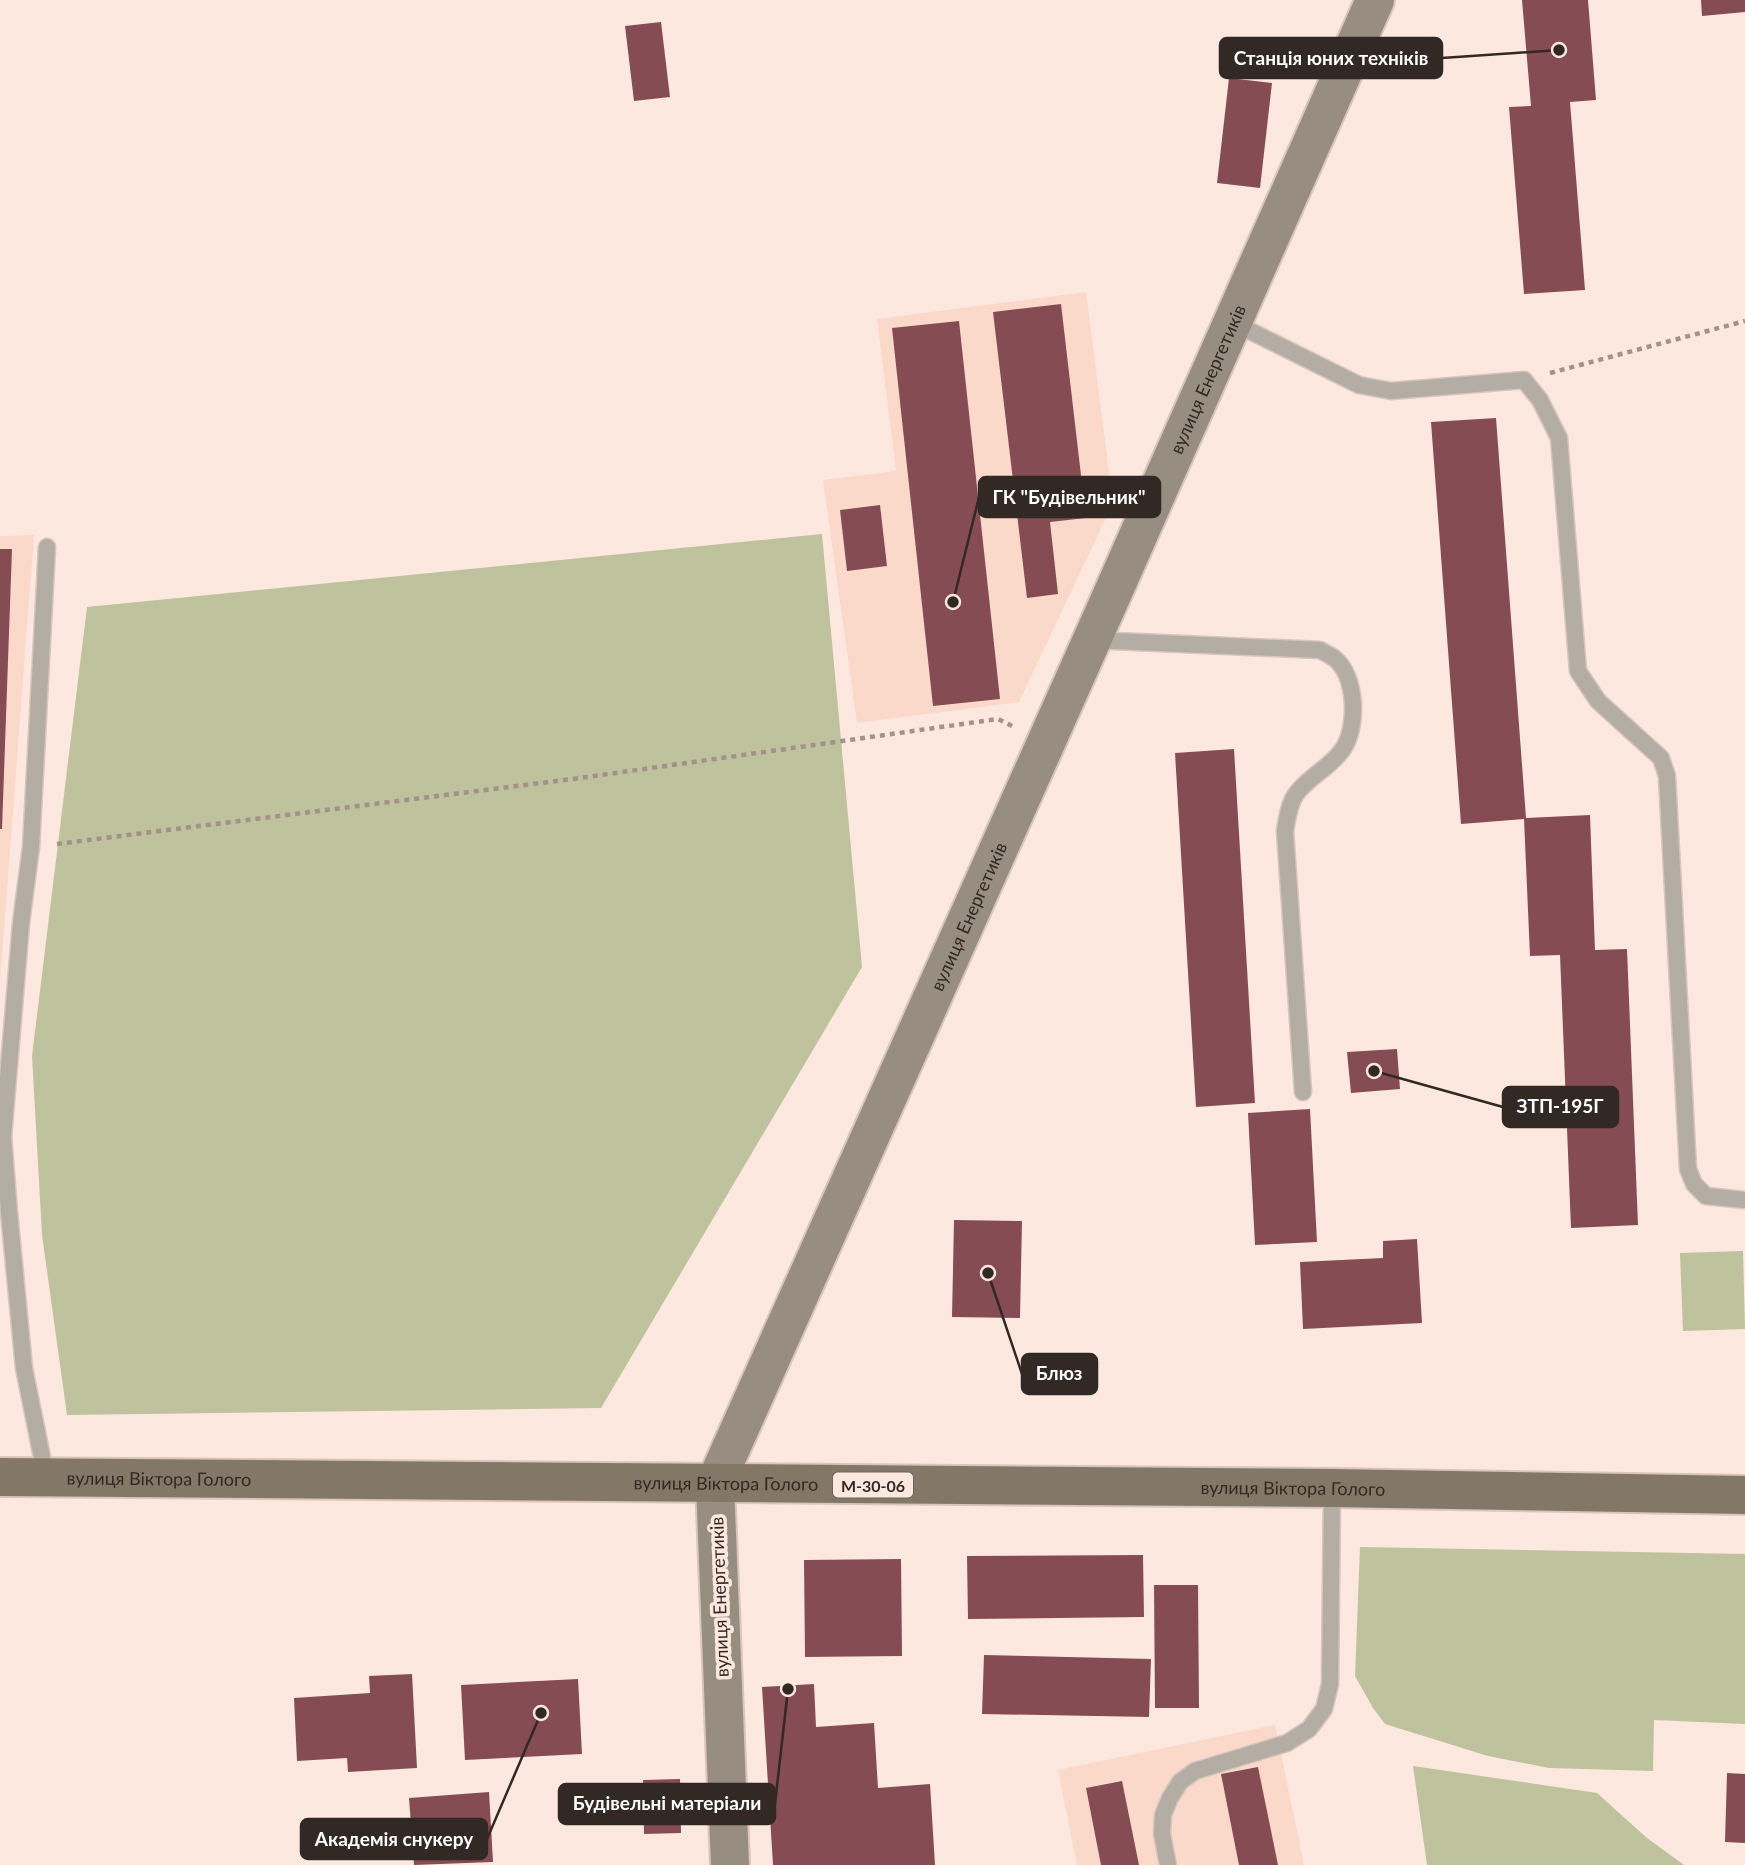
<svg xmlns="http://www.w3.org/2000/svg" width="1745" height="1865" viewBox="0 0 1745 1865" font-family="Lato,sans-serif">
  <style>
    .built { fill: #fad9cb }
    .green { fill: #bec29d }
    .building { fill: #864c54 }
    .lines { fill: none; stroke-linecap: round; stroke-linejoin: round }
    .lane-casing { stroke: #d8c5bd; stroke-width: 19 }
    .secondary-casing { stroke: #d8c5bd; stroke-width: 42 }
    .primary-casing { stroke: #d8c5bd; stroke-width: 42 }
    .path { stroke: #a2928b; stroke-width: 4.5; stroke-dasharray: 5 5; stroke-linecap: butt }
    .lane { stroke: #b3ada4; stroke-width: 16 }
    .secondary { stroke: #978e81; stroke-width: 38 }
    .primary { stroke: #837868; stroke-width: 38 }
    .labels { text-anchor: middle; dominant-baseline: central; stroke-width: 7; stroke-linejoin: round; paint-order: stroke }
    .shield { fill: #fde8df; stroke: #6f625c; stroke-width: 2 }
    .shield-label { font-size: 16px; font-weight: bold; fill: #322824 }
    .street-label { font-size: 18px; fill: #322824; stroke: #fde8df }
    .leader { fill: none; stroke: #322824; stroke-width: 2.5 }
    .callout-dot { fill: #322824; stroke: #fde8df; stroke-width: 2.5 }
    .callout { fill: #322824; stroke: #322824; stroke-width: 2.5 }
    .callout-label { font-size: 19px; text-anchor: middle; font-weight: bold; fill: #fff }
  </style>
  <rect width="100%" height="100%" fill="#fde8df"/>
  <g class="built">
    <path d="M1086 292 1113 503 1019 702 857 723 823 480 896 471 877 319Z"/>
    <path d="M34 535 0 983V536Z"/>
    <path d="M1275 1725 1304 1865H1077L1058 1770Z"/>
  </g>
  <g class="green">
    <path d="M822 534 862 967 601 1408 67 1415 42 1235 32 1056 87 607Z"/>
    <path d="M1743 1251 1745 1329 1683 1331 1680 1253Z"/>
    <path d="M1360 1547 1745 1554V1724L1654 1720 1653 1771 1549 1768 1488 1756 1385 1724 1373 1708 1355 1676Z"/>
    <path d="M1413 1766 1597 1793 1647 1838 1684 1865H1427Z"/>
  </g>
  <g class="building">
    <path d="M1522 0H1588L1596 100 1570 102 1585 290 1524 294 1509 107 1531 106Z"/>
    <path d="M1701 0H1745V12L1702 16Z"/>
    <path d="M661 22 670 97 634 101 625 26Z"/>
    <path d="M1229 78 1272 83 1260 188 1217 183Z"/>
    <path d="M1061 304 1086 518 1050 522 1058 594 1027 598 993 312Z"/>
    <path d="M959 321 1000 699 933 706 892 328Z"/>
    <path d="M1496 418 1526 818 1590 815 1595 950 1627 949 1638 1225 1571 1228 1560 955 1530 956 1524 819 1461 824 1431 422Z"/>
    <path d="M880 505 887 566 847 571 840 510Z"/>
    <path d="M0 549H12L2 829H0Z"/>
    <path d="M1234 749 1255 1103 1196 1107 1175 753Z"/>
    <path d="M1397 1049 1400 1089 1351 1093 1347 1052Z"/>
    <path d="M1310 1109 1317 1242 1255 1245 1248 1113Z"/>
    <path d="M954 1220 1022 1221 1020 1318 952 1317Z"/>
    <path d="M1417 1239 1422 1323 1303 1329 1300 1262 1383 1258V1241Z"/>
    <path d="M1143 1555 1144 1617 968 1619 967 1556Z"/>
    <path d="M901 1559 902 1656 805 1657 804 1560Z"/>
    <path d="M1154 1585H1198L1199 1708H1155Z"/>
    <path d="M984 1655 1151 1659 1149 1717 982 1714Z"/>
    <path d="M412 1674 417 1768 348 1772 347 1758 297 1761 294 1698 370 1693 369 1676Z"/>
    <path d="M578 1679 582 1754 465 1760 461 1685Z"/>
    <path d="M814 1684 816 1727 874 1723 878 1788 930 1784 935 1865H773L762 1687Z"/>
    <path d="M1258 1767 1278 1865H1239L1221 1774Z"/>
    <path d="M1727 1773 1745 1774V1843L1725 1842Z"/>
    <path d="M680 1779 681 1833 644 1834 643 1780Z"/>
    <path d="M1122 1781 1139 1865H1101L1086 1788Z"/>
    <path d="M489 1792 493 1862 414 1865 409 1798Z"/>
  </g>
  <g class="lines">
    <defs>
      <g id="lane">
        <path d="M1232 322 1359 385 1391 391 1524 380 1540 400 1559 438 1578 671 1598 701 1661 758 1667 776 1688 1169 1694 1184 1706 1196 1745 1200"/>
        <path d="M1091 640 1320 650C1325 653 1330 655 1334 658 1357 676 1358 727 1343 749 1331 767 1308 777 1296 794 1289 804 1287 819 1285 831L1303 1092"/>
        <path d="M46 1477 24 1368 9 1212 3 1137 21 923 31 847 47 547"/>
        <path d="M1168 1865 1162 1834 1163 1815 1170 1798 1180 1782 1195 1771 1287 1743 1309 1729 1324 1709 1330 1684 1332 1488"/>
      </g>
      <g id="secondary">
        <path id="s1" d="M730 1865 715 1484 1107 606 1375 0"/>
      </g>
      <g id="primary">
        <path id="s2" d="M0 1477 1332 1488 1745 1495"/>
      </g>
    </defs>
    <use href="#lane" class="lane-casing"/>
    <use href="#secondary" class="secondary-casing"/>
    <use href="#primary" class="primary-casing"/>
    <g class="path">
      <path d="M1550 373 1745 321"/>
      <path d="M57 844 580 778 998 719 1014 727"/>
    </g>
    <use href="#lane" class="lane"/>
    <use href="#secondary" class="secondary"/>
    <use href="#primary" class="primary"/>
  </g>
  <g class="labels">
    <rect class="shield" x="833" y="1472.5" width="80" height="25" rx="5"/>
    <g class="shield-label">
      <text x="873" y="1485">М-30-06</text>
    </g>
    <g class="street-label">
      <text stroke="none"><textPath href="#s1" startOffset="1591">вулиця Енергетиків</textPath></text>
      <text stroke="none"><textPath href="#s1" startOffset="1003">вулиця Енергетиків</textPath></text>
      <text stroke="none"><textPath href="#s2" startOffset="159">вулиця Віктора Голого</textPath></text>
      <text stroke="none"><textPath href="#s2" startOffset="726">вулиця Віктора Голого</textPath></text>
      <text stroke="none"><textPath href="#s2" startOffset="1293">вулиця Віктора Голого</textPath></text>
      <text transform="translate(719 1597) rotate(-92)">вулиця Енергетиків</text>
    </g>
  </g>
  <path class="leader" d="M1559 50L1442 58M953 602L979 497M1374 1071L1503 1107M988 1273L1022 1374M788 1689L775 1804M541 1713L487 1839"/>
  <g class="callout-dot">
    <circle cx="1559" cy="50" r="7"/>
    <circle cx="953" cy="602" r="7"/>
    <circle cx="1374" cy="1071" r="7"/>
    <circle cx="988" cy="1273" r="7"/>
    <circle cx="788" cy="1689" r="7"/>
    <circle cx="541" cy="1713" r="7"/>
  </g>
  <g class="callout">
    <rect x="1220" y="38" width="222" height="40" rx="7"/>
    <rect x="979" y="477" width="181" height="40" rx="7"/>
    <rect x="1503" y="1087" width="115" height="40" rx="7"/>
    <rect x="1022" y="1354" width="75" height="40" rx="7"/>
    <rect x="559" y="1784" width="216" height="40" rx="7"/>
    <rect x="301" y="1819" width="186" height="40" rx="7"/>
  </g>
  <g class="callout-label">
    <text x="1331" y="65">Станція юних техніків</text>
    <text x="1069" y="504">ГК "Будівельник"</text>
    <text x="1560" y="1113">ЗТП-195Г</text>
    <text x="1059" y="1380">Блюз</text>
    <text x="667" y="1810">Будівельні матеріали</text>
    <text x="394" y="1846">Академія снукеру</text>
  </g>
</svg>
